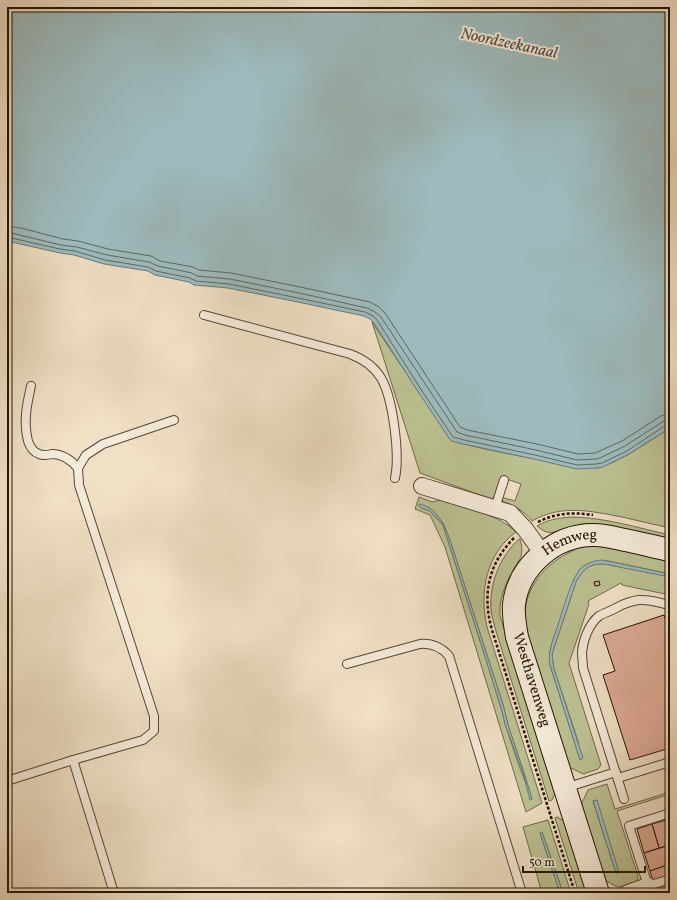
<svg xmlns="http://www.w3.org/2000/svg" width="677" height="900" viewBox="0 0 677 900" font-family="Vollkorn,serif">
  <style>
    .green { fill: #bcc293; stroke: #706a4a; fill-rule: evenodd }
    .water { fill: #9dbbbe; stroke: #6c7872 }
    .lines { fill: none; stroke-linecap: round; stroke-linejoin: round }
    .shore { stroke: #606760; stroke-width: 1 }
    .building { fill: #dda995; stroke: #231301 }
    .lane-casing { stroke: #564632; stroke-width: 10 }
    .street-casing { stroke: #564632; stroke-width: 18 }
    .secondary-casing { stroke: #231301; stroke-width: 24 }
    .path { stroke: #231301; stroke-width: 2.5; stroke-dasharray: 3 2; stroke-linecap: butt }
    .lane { stroke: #f5ebda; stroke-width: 8 }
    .street { stroke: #f5ebda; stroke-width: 16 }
    .secondary { stroke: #f5ebda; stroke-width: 22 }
    .labels { text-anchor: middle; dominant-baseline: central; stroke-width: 4; stroke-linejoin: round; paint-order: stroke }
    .street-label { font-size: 15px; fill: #231301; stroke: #f5ebda }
    .water-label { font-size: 16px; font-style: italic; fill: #4e4e43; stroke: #f5ebda }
  </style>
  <rect width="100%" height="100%" fill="#f0e0c6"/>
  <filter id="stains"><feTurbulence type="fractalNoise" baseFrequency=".005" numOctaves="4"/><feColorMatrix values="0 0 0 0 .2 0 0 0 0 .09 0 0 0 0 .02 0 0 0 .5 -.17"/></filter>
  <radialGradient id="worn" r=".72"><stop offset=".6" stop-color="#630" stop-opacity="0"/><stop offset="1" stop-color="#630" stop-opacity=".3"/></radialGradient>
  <g class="green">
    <path d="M372 322 451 440 453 441C500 454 549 461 597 468 621 462 649 441 670 428V481L668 482 670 486V528C654 524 638 521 622 517 590 511 562 504 532 521 524 511 515 506 503 502L502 499 504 498 515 501 521 484 501 477 493 500 420 473Z"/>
    <path d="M419 497 424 499 432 502 445 499 498 519 509 526 516 532C486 554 479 592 487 627L542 803 526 812 445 547 430 515 415 509ZM419 504 430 508 443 523 450 540 504 708 508 725 523 770 532 799 518 763 505 724 502 711 483 650 443 525 430 511 421 508Z"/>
    <path d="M570 517C604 517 638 528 670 535V540L595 524H583L551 533 544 531 537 526C546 520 559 518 570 517Z"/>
    <path d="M519 539H520C525 557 519 559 511 574 504 587 499 601 500 616L556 791 552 800 549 801 496 631C494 624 492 617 491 610 489 583 500 557 519 539Z"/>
    <path d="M598 544 670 558V574L608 561H596L587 564 580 569 573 582 550 650V665L580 759 578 741 554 669 552 655 554 648 576 582C580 575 584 568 593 565 601 562 612 566 621 567 637 570 654 573 670 577V595L622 585 621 583 588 601 589 604 569 663 601 765 598 769 583 774 569 767C560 740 551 712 543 685 535 663 524 639 525 614 526 584 549 560 577 549 583 546 591 545 598 544Z"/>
    <path d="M607 784 615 809 670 792V794L617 811 638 876V879L635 882 619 887H617L603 879 581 805 588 790ZM596 800 618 869V872L616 873 593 801Z"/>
    <path d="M557 817 566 822 589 893H579L555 818Z"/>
    <path d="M548 820 571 893H563L542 832 540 833 560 893H542L523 827Z"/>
  </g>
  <g class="water">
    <path d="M7 7H670V428L629 454 603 467 597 468 577 469 534 459 463 444 451 441 419 393 374 323 370 319 364 316 298 302 228 288 194 285 189 282 155 275 148 271 104 264 74 255 60 253 7 241Z"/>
    <path d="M419 504C437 507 444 525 450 540L504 708 508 725 523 770 532 799 530 800 523 773 505 724 502 711 483 650 443 525 430 511 421 508 419 506Z"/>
    <path d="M601 560 617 563 670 574V577C655 574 639 571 624 568 614 566 602 562 593 565 584 568 580 575 576 582L554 648 552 655 554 669 583 758 580 760 550 665C549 660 549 656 550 652 551 644 554 636 557 628 562 613 571 579 581 568 587 563 594 561 601 560Z"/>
    <path d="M597 800 618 869V873H616L593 801Z"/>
    <path d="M542 832 561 887 563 893H560L540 833Z"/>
  </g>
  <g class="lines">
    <g class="shore">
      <path d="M7 226 21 228 63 239 78 241 108 249 151 256 160 261 193 267 199 270 231 273 300 287 370 302 379 307 385 313 460 427 467 430 537 444 578 454 595 453 622 441 661 416 670 413"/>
      <path d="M7 232 61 245 77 247 107 255 149 262 158 266 192 273 197 276 230 279 299 293 367 308 375 312 381 317 457 432 465 435 536 450 577 460 596 459 600 458 625 446 664 421 670 419"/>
      <path d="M7 237 60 249 75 251 105 260 148 267 156 271 190 278 196 281 229 284 298 298 365 312 373 316 377 320 422 391 453 437 464 440 535 455 577 465 596 464 602 463 627 451 666 425 670 424"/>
    </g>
  </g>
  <g class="building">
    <path d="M599 581 600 585 595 586 594 582Z"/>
    <path d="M664 615 670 633V748L630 760 603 675 615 671 603 635Z"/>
    <path d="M670 818V831L666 820Z"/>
    <path d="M666 820 670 831V845L659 848 652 824Z"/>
    <path d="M652 824 659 848 644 853 637 829Z"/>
    <path d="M670 845V864L650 871 644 853Z"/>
    <path d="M670 864V875L653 881 650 871Z"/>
    <path d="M670 884V893H657L655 888Z"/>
  </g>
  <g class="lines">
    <defs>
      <g id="lane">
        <path d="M204 315 350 354C363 359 374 366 381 378 393 398 400 455 395 478"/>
        <path d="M31 386C27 404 23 421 28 441 30 447 33 452 39 454 44 456 48 455 52 454 63 454 71 460 78 468"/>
        <path d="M495 508 504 480"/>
        <path d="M347 664 420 644C432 643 441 647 449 656L522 893"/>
        <path d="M73 760 114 893"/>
        <path d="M618 778 670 762"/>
        <path d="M7 781 73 760 143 740 154 731V716L79 485 78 468 86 455 103 444 174 420"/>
        <path d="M565 788 616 772"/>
        <path d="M624 799 583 668C583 663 582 657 582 652 583 640 589 624 599 616 604 613 611 611 616 608 623 604 631 601 639 600 650 599 660 603 670 605"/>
        <path d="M648 886 670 879"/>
        <path d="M649 889 629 826 670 813"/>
      </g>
      <g id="street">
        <path d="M422 486 510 513 525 529 543 554"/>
        <path d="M628 893 648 886"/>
      </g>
      <g id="secondary">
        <path id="s1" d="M598 893 517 637C515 626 513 615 514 604 519 565 556 534 595 535 605 535 615 538 625 540 640 543 655 547 670 550"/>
      </g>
    </defs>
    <use href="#lane" class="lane-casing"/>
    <use href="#street" class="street-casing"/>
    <use href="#secondary" class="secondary-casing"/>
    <g class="path">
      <path d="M538 522C555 513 574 512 593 515"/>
      <path d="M514 538C488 564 482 595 492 630L575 893"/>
    </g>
    <use href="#lane" class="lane"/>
    <use href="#street" class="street"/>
    <use href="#secondary" class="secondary"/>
  </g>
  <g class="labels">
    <g class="street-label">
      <text stroke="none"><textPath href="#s1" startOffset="391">Hemweg</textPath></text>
      <text transform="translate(531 680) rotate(73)">Westhavenweg</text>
    </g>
    <g class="water-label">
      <text transform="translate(509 44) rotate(12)">Noordzeekanaal</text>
    </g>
  </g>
  <rect width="677" height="900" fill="none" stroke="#f0e0c6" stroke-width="24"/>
  <rect x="8" y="8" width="661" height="884" fill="none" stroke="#231301" stroke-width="2"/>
  <rect x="12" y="12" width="653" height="876" fill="none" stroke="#231301"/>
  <path d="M523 866v6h122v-6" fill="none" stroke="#231301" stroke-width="2"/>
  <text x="529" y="866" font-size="12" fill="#231301" stroke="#f5ebda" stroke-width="3" paint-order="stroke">50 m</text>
  <rect width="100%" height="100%" filter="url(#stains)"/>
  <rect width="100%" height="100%" fill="url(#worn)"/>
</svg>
